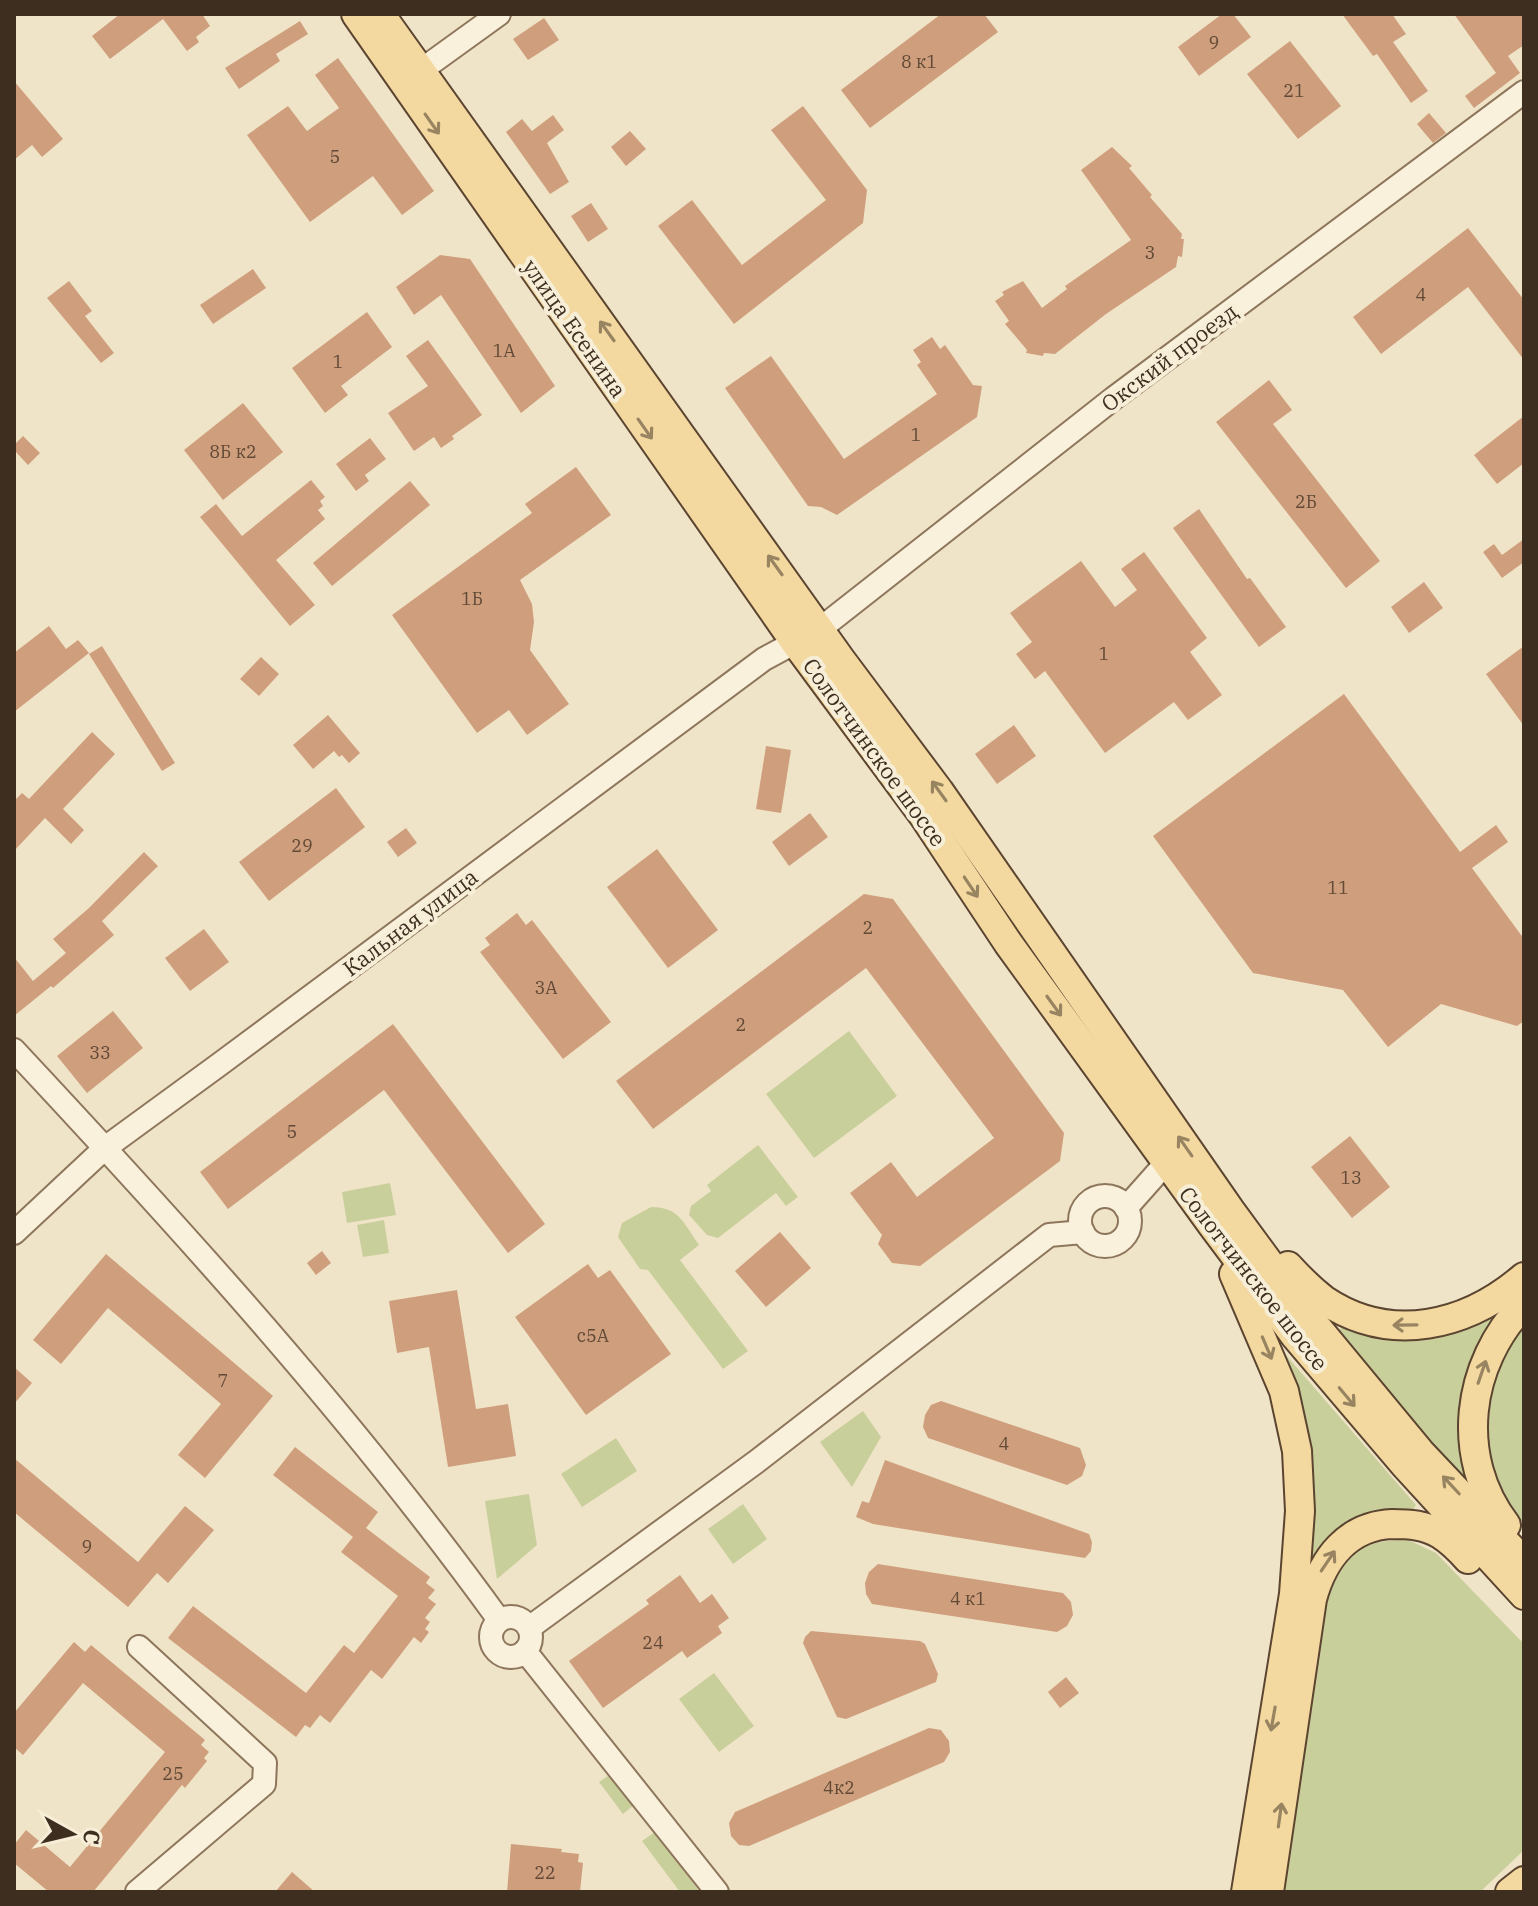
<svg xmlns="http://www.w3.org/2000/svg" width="1538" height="1906" viewBox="0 0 1538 1906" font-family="'IBM Plex Serif',serif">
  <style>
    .green { fill: #c9cf9b }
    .building { fill: #cf9f7d }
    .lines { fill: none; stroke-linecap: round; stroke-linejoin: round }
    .minor-casing { stroke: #8d765c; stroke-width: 26 }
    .major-casing { stroke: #5b4430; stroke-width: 32 }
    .minor { stroke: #faf1dc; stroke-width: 22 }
    .major { stroke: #f3d9a0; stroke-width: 28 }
    .oneway { stroke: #988460 }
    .labels { text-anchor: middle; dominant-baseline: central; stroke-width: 8; stroke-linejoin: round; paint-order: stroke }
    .number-label { font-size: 18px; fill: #624a37 }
    .street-label { font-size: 22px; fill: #3d2e20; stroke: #f7eed8 }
  </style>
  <rect width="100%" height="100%" fill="#f0e4c8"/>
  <g class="green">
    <path d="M849 1031 897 1096 814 1158 766 1094Z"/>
    <path d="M758 1145 798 1197 786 1206 776 1193 718 1238 707 1235 689 1215 691 1206 711 1191 707 1185Z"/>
    <path d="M390 1183 396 1215 347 1223 342 1192Z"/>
    <path d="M651 1207C680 1207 684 1224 699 1245L680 1260 748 1351 723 1369 648 1270 640 1269 618 1237 622 1223Z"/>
    <path d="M384 1220 389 1253 363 1257 357 1225Z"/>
    <path d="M1497 1310 1498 1316C1460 1378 1451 1410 1469 1481L1456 1478 1348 1348 1338 1330 1347 1325Z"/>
    <path d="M1524 1323V1524C1478 1474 1475 1414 1503 1354 1508 1343 1517 1333 1524 1323Z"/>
    <path d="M1279 1347 1416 1505 1412 1511C1367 1510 1342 1520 1314 1556L1308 1557Z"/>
    <path d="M863 1411 881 1437 852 1487 820 1442Z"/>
    <path d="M616 1438 637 1471 582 1507 561 1474Z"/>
    <path d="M529 1494 537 1545 497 1579 485 1501Z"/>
    <path d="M743 1504 767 1539 733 1564 708 1529Z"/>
    <path d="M1406 1539 1436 1553 1524 1644V1850L1480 1892H1278L1324 1584C1355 1549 1359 1543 1406 1539Z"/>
    <path d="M714 1673 754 1726 719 1752 679 1699Z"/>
    <path d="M612 1773 635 1804 623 1814 599 1782Z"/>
    <path d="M655 1832 700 1892H680L642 1841Z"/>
  </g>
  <g class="building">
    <path d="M120 14H202L210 26 196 37 199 42 187 51 163 19 110 59 92 36Z"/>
    <path d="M941 14H984L998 32 870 128 841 90Z"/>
    <path d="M1222 14H1233L1251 37 1199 76 1178 47Z"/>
    <path d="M1342 14H1392L1406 34 1393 42 1428 91 1411 103 1377 54 1373 56Z"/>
    <path d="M1454 14H1524V45L1508 56 1520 73 1474 108 1465 96 1496 73Z"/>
    <path d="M544 18 559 40 528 60 513 39Z"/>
    <path d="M300 21 308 34 276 54 280 61 239 89 225 68Z"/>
    <path d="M1290 41 1341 106 1298 139 1247 74Z"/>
    <path d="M338 58 434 191 402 215 373 176 310 222 247 135 288 106 307 131 339 108 315 75Z"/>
    <path d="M14 81 63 139 42 157 32 145 14 160Z"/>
    <path d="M803 106 867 190 863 223 734 324 658 226 692 200 742 265 826 200 771 130Z"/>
    <path d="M1429 113 1446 133 1433 143 1417 124Z"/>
    <path d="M553 115 564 130 547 143 569 182 550 194 506 132 522 119 532 131Z"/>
    <path d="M630 131 646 149 626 166 611 147Z"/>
    <path d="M1112 147 1132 166 1129 168 1152 195 1150 197 1182 234 1181 239H1184L1182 257 1178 256 1176 267 1106 314 1055 354 1044 353 1043 356 1026 353 1027 350 1005 324 1009 321 995 301 1004 295 1002 292 1023 281 1042 308 1067 289 1065 286 1131 240 1081 170Z"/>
    <path d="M591 203 608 229 588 242 571 216Z"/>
    <path d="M1468 228 1524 300V360L1468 287 1381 354 1353 317Z"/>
    <path d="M440 255 470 259 555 386 521 413 441 295 414 315 396 287Z"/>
    <path d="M253 269 266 288 213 324 200 305Z"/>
    <path d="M69 281 92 311 85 316 114 353 101 363 47 298Z"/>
    <path d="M367 312 392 347 341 386 348 395 325 413 292 368Z"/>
    <path d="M932 337 940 349 945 345 973 385 982 386 977 417 837 515 821 507 808 506 725 388 771 356 844 459 937 394 917 365 921 362 913 350Z"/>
    <path d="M428 340 482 415 452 436 454 439 441 448 434 437 414 451 388 413 428 386 406 356Z"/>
    <path d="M1269 380 1292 410 1273 424 1380 561 1346 588 1216 422Z"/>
    <path d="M243 403 283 452 223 500 184 450Z"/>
    <path d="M1524 416V463L1497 484 1474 455Z"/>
    <path d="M23 436 40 453 28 465 14 450V445Z"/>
    <path d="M370 438 386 459 365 475 369 481 356 491 336 464Z"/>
    <path d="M576 467 611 515 520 580 532 604 534 622 530 650 569 704 527 735 509 710 477 733 392 615 532 513 525 504Z"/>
    <path d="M311 480 325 497 320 501 323 506 318 510 325 519 276 560 315 605 290 626 200 517 216 504 242 536Z"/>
    <path d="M410 481 430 505 332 586 313 563Z"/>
    <path d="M1199 509 1247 579 1250 578 1286 627 1259 647 1173 528Z"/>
    <path d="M1524 539V562L1502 578 1483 552 1494 544 1502 555Z"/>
    <path d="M1144 552 1207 638 1190 652 1222 695 1188 720 1174 702 1105 753 1045 671 1035 679 1016 654 1032 642 1010 613 1081 561 1115 607 1137 590 1121 569Z"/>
    <path d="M1424 582 1443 608 1409 633 1391 607Z"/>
    <path d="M49 626 66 649 78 640 89 653 14 712V653Z"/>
    <path d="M102 646 175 763 162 771 89 654Z"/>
    <path d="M1524 646V726L1486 674Z"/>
    <path d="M261 657 279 674 259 696 240 679Z"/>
    <path d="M1344 694 1460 852 1496 825 1508 842 1472 868 1524 939V1021L1517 1026 1441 1004 1388 1047 1343 990 1253 973 1153 836Z"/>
    <path d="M328 715 360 753 349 763 342 755 339 757 334 751 313 769 293 745Z"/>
    <path d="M1014 725 1036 756 997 784 975 754Z"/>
    <path d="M92 732 115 754 63 809 84 830 71 844 45 818 14 851V801L22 793 29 799Z"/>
    <path d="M766 746 791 750 781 813 756 809Z"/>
    <path d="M336 788 365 827 269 901 239 862Z"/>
    <path d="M810 813 828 837 789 866 772 842Z"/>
    <path d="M406 828 417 843 398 857 387 842Z"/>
    <path d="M657 849 718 930 668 968 607 887Z"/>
    <path d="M144 852 158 866 102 921 114 935 53 988 51 986 14 1016V957L33 981 66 953 53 939 89 908Z"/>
    <path d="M864 894 893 899 1064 1133 1060 1161 920 1266 892 1263 878 1244 882 1235 850 1193 891 1162 917 1197 994 1138 866 968 653 1129 616 1081Z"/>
    <path d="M517 913 526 925 532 920 611 1022 563 1059 480 952 490 945 485 938Z"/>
    <path d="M204 929 229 962 190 991 165 958Z"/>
    <path d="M113 1011 143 1048 87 1093 57 1056Z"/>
    <path d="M393 1024 545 1224 508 1253 384 1090 228 1209 200 1172Z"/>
    <path d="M1350 1136 1390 1187 1352 1218 1311 1167Z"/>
    <path d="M780 1232 811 1268 766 1307 735 1271Z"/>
    <path d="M322 1251 331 1263 316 1275 307 1263Z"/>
    <path d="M106 1254 273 1396 205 1478 178 1455 221 1404 108 1308 61 1364 33 1340Z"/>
    <path d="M588 1264 598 1278 610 1270 671 1354 586 1415 515 1317Z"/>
    <path d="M457 1290 476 1409 508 1404 516 1456 448 1467 429 1347 397 1353 389 1301Z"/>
    <path d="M14 1367 32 1383 14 1404Z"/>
    <path d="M941 1401 1080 1448 1086 1465 1082 1476 1067 1485 928 1438 923 1427 925 1415 931 1405Z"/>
    <path d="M295 1447 378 1512 366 1528 430 1577 426 1583 435 1590 428 1598 436 1604 425 1618 430 1622 425 1629 429 1632 421 1643 414 1637 382 1679 371 1670 330 1723 320 1715 310 1728 305 1725 296 1737 168 1638 193 1606 306 1693 344 1645 354 1653 398 1596 341 1552 353 1537 273 1475Z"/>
    <path d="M14 1458 138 1562 185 1506 214 1530 168 1583 157 1573 128 1607 14 1512Z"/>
    <path d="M885 1460 1089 1534 1092 1542 1091 1551 1085 1558 873 1524 856 1517 862 1501 869 1503Z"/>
    <path d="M878 1564 1063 1593 1071 1602 1073 1615 1067 1626 1057 1632 872 1604 866 1594 865 1583 869 1572Z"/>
    <path d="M680 1575 700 1603 712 1594 729 1618 718 1626 722 1633 687 1658 682 1651 603 1708 569 1661 649 1604 646 1600Z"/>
    <path d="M811 1631 920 1641 925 1644 938 1674 936 1682 846 1719 837 1717 803 1643 805 1637Z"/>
    <path d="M74 1642 85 1652 91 1645 205 1740 201 1745 209 1752 204 1758 207 1761 185 1788 182 1785 93 1892H49L14 1863V1845L26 1830 70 1867 165 1752 83 1683 23 1755 14 1747V1713Z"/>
    <path d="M1066 1677 1079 1693 1060 1708 1048 1692Z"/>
    <path d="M929 1728 941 1730 949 1741 950 1752 944 1762 749 1846 739 1845 731 1836 729 1823 735 1812Z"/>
    <path d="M511 1844 562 1849 561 1852 579 1854 578 1862 583 1863 580 1892H507Z"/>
    <path d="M292 1872 315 1892H275Z"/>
  </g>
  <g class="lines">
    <defs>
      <g id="minor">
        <path d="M409 79 499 14"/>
        <path d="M14 1050C184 1232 353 1418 499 1620"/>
        <circle cx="1105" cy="1221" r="25"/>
        <path d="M1126 1208 1166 1163"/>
        <path d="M14 1233 105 1148 220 1064 764 659 820 629 1114 398 1524 92"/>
        <circle cx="511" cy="1637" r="20"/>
        <path d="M529 1628 756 1462 1049 1235 1083 1232"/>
        <path d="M525 1651 717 1892"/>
        <path d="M137 1892 264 1784 265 1763 139 1647"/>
      </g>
      <g id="major">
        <path d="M356 14 795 642 923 815 1008 943 1213 1226 1296 1337 1404 1464 1524 1595"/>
        <path d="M380 14 841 660 939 791 1230 1210 1310 1319 1420 1452 1524 1562"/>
        <path d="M1288 1266C1299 1278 1311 1290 1324 1300 1391 1345 1467 1326 1524 1277"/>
        <path d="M1234 1274 1284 1391 1297 1451 1300 1511 1294 1594 1246 1892"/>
        <path d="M1506 1525C1454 1457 1466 1364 1524 1304"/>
        <path d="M1269 1892 1312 1599C1323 1558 1348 1526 1392 1524 1410 1524 1425 1525 1440 1534 1451 1541 1460 1550 1468 1559"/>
        <path d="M1510 1892 1524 1881"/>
      </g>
    </defs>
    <use href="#minor" class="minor-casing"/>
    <use href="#major" class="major-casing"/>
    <use href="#minor" class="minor"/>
    <use href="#major" class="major"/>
  </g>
  <defs><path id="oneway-shaft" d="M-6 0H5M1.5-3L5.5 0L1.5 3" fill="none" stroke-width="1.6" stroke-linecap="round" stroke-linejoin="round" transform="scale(2)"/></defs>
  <g class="oneway">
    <use href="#oneway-shaft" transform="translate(432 124) rotate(55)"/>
    <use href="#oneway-shaft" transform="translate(607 331) rotate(-126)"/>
    <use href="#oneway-shaft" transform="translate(645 429) rotate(55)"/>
    <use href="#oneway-shaft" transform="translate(775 565) rotate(-126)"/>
    <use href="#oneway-shaft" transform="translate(939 791) rotate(-126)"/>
    <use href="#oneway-shaft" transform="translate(971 887) rotate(56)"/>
    <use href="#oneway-shaft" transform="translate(1054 1006) rotate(54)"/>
    <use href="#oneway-shaft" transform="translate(1185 1146) rotate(-125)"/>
    <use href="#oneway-shaft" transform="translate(1405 1325) rotate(179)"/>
    <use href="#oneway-shaft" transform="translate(1267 1348) rotate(67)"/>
    <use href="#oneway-shaft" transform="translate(1482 1372) rotate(-71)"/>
    <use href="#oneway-shaft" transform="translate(1347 1397) rotate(50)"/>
    <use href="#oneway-shaft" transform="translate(1451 1485) rotate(-133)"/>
    <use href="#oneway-shaft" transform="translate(1328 1561) rotate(-56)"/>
    <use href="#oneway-shaft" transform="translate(1273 1719) rotate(100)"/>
    <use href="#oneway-shaft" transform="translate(1280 1815) rotate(-82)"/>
  </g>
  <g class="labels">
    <g class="number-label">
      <text x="1214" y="42">9</text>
      <text x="919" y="61">8 к1</text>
      <text x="1294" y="90">21</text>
      <text x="335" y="156">5</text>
      <text x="1150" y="252">3</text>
      <text x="1421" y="294">4</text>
      <text x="504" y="350">1А</text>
      <text x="338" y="361">1</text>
      <text x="916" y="434">1</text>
      <text x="233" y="451">8Б к2</text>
      <text x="1306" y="501">2Б</text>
      <text x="472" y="598">1Б</text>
      <text x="1104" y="653">1</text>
      <text x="302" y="845">29</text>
      <text x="1338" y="887">11</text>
      <text x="868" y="927">2</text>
      <text x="546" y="987">3А</text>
      <text x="741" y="1024">2</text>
      <text x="100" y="1052">33</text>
      <text x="292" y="1131">5</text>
      <text x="1351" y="1177">13</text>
      <text x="593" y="1335">с5А</text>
      <text x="223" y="1380">7</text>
      <text x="1004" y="1443">4</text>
      <text x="87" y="1546">9</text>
      <text x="968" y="1598">4 к1</text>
      <text x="653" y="1642">24</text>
      <text x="173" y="1773">25</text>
      <text x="839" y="1787">4к2</text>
      <text x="545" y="1872">22</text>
    </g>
    <g class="street-label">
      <text transform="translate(575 328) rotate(55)">улица Есенина</text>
      <text transform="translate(1169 357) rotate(-37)">Окский проезд</text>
      <text transform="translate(875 752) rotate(54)">Солотчинское шоссе</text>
      <text transform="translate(410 922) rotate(-37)">Кальная улица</text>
      <text transform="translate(1254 1278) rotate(52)">Солотчинское шоссе</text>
    </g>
  </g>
  <rect width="1538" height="1906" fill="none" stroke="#3d2e20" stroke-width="32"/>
  <g transform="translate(72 1834) rotate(98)" stroke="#f7eed8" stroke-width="6" paint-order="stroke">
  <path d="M0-6L14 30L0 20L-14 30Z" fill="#3d2e20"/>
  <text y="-12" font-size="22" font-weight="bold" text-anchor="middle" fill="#3d2e20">С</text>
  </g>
</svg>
